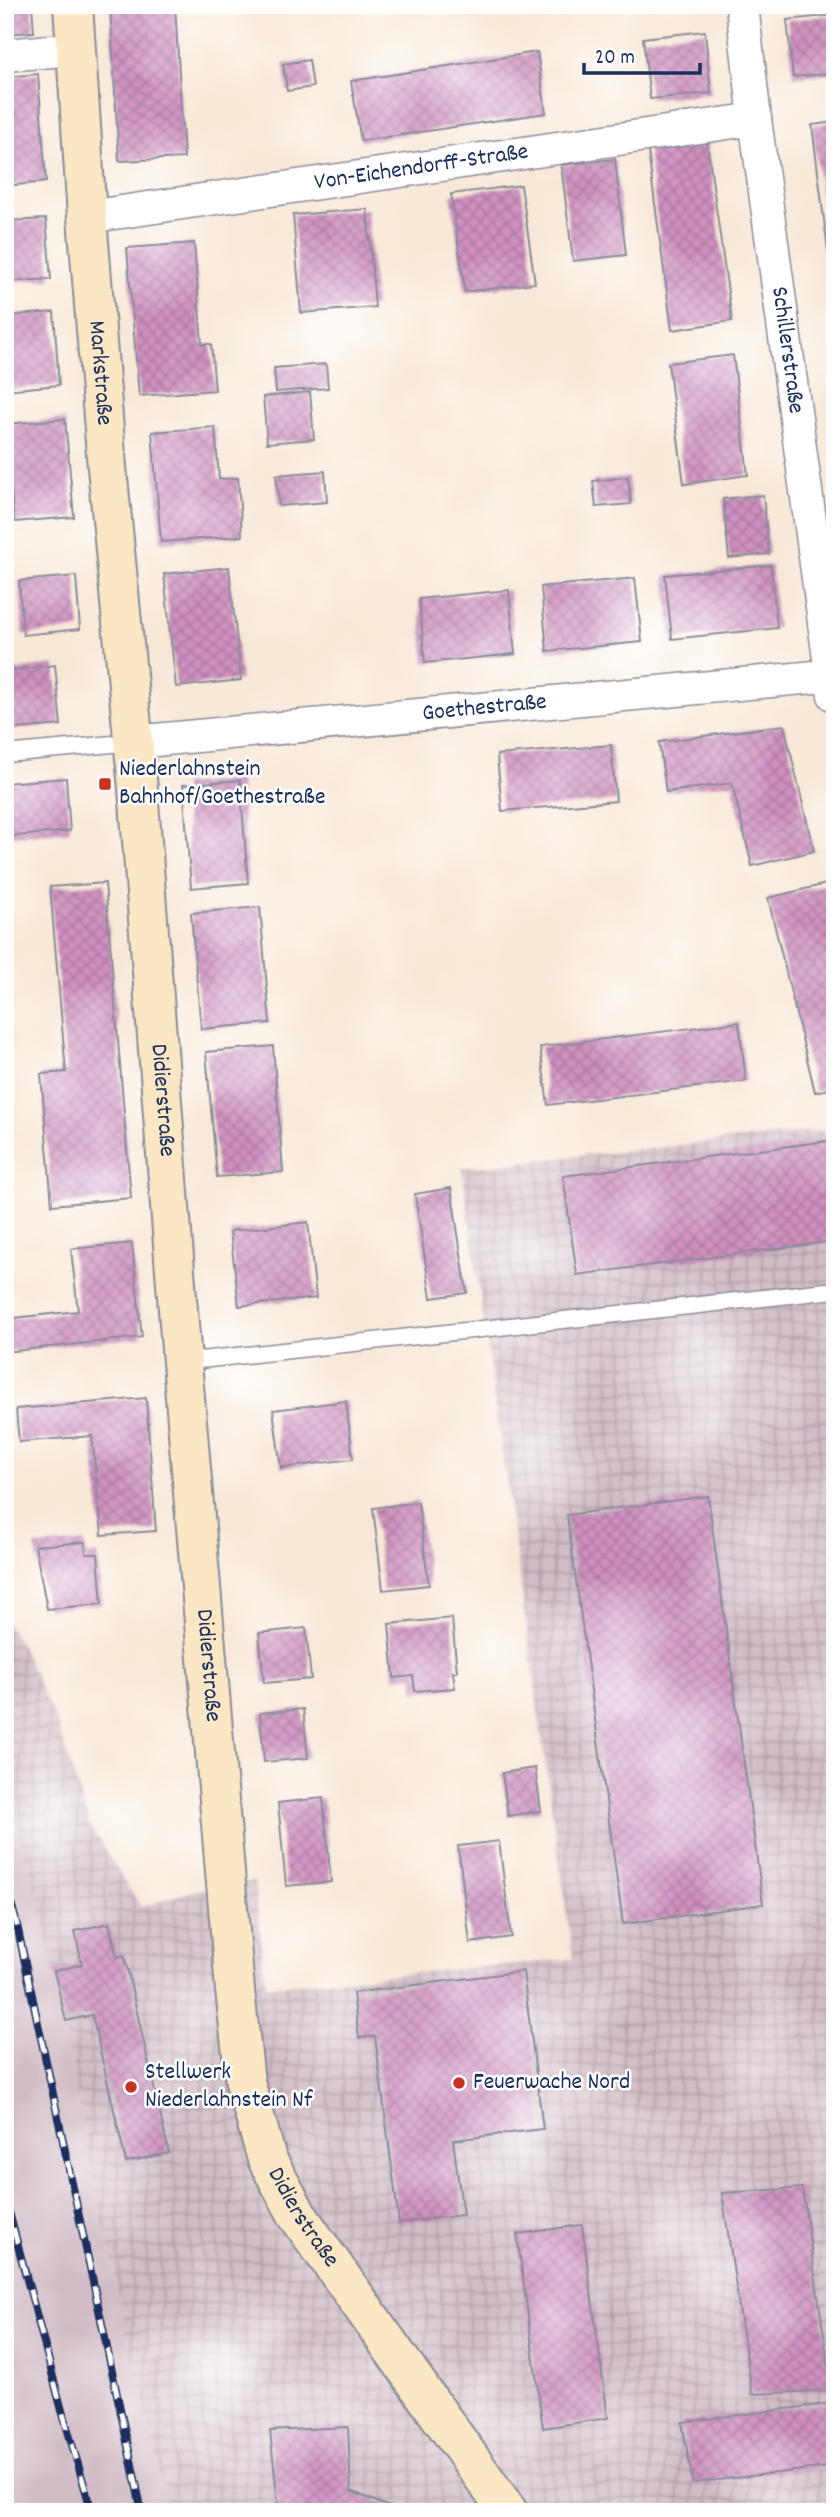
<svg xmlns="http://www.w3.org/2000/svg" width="840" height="2517" viewBox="0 0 840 2517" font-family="Dekko,sans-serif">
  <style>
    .industrial { fill: url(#industrial-grid) }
    .railway { fill: #d2bdc6 }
    .building { fill: url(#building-cross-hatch) }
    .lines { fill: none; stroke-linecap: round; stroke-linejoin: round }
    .lane-casing { stroke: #8a8c9a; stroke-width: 19 }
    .street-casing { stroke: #8a8c9a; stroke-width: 35 }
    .secondary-casing { stroke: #8a8c9a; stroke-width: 42 }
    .lane { stroke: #fff; stroke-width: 16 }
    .street { stroke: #fff; stroke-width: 32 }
    .secondary { stroke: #fbe7c3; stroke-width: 38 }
    .rail-casing { stroke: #1b2f5e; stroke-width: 8 }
    .rail { stroke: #fff; stroke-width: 5; stroke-dasharray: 16; stroke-linecap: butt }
    .poi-dot { fill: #c8321e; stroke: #fff; stroke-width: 2.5 }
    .labels { text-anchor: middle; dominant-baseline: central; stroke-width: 5; stroke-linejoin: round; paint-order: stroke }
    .street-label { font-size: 24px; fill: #1b2f5e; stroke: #fff }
    .poi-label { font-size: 24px; fill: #1b2f5e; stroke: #fff; text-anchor: start }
  </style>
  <defs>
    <pattern id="industrial-grid" width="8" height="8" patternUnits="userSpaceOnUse" patternTransform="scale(1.75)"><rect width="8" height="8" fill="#d2bdc6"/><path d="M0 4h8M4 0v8" fill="none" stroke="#aa9aa4"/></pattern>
    <pattern id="building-cross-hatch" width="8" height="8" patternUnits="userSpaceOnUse" patternTransform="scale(1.75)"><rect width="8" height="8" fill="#d091c0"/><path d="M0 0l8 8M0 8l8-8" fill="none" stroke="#a8779f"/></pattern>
  </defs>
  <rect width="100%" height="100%" fill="#fff"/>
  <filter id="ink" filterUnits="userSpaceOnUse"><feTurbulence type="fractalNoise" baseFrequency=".0143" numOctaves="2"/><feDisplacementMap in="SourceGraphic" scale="14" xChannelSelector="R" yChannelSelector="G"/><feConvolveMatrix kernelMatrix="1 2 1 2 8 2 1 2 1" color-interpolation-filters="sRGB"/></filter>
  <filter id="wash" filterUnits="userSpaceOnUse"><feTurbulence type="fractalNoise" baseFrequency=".00686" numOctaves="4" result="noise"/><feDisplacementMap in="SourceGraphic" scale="28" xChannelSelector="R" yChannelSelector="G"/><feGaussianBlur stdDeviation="1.57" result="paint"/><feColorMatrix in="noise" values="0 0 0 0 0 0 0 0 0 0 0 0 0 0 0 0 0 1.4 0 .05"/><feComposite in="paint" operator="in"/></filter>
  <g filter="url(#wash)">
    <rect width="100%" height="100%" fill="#f8e8d7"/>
    <path class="industrial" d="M835 1129V2512H169L130 2347 87 2148 46 1933 5 1779V1622L20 1644 57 1723 90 1826 141 1907 193 1891 254 1881 266 1986 573 1959 462 1168Z"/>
    <path class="railway" d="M5 1779 46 1933 87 2148 130 2347 169 2512H5Z"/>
    <g id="blocks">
      <g class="building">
        <path d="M5 5H32L34 32 5 34Z"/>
        <path d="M110 5H175L184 158 119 161Z"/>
        <path d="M835 15V73L793 77 787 20Z"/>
        <path d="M705 31 711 93 650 99 643 38Z"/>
        <path d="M537 52 546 113 361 141 351 81Z"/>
        <path d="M309 60 313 87 287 91 283 64Z"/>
        <path d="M38 74 46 182 5 186V77Z"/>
        <path d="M835 122V290H833L812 125Z"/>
        <path d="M706 136 732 321 672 330 647 144Z"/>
        <path d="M615 159 626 255 573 261 561 165Z"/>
        <path d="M521 185 535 283 465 292 451 194Z"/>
        <path d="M367 209 375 307 301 313 293 215Z"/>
        <path d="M46 219 51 279 5 282V221Z"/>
        <path d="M194 243 202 344H211L215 390 139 396 127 248Z"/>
        <path d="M54 312 59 385 5 390V316Z"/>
        <path d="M733 355 748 475 684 484 668 363Z"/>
        <path d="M326 364 328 388 276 392 274 368Z"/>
        <path d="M310 392 314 439 267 443 263 397Z"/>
        <path d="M65 419 74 517 14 522 5 424Z"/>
        <path d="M215 427 219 479 238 478 242 536 161 542 152 432Z"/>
        <path d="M325 471 327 502 279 506 276 475Z"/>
        <path d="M628 477 631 504 596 507 593 481Z"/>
        <path d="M763 495 769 554 729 558 723 499Z"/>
        <path d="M771 565 777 628 672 639 665 575Z"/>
        <path d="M229 567 241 680 176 687 164 574Z"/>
        <path d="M76 576 80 629 23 635 19 581Z"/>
        <path d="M635 578 642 642 547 651 541 587Z"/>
        <path d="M509 590 515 654 425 663 419 599Z"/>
        <path d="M55 665 61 725 5 730V671Z"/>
        <path d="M784 725 814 851 752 866 732 783 666 792 659 742Z"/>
        <path d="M611 745 616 801 502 811 497 755Z"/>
        <path d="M66 778 70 831 5 837V783Z"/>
        <path d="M240 780 248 883 191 888 183 785Z"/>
        <path d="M105 883 131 1198 52 1205 41 1074 66 1072 50 887Z"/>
        <path d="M826 884 835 920V1088L815 1092 768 898Z"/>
        <path d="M260 907 270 1023 201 1029 191 913Z"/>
        <path d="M739 1022 746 1081 548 1105 540 1047Z"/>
        <path d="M273 1046 283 1172 217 1177 206 1052Z"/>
        <path d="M835 1140V1241L577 1275 563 1176Z"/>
        <path d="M451 1188 467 1293 431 1298 415 1194Z"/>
        <path d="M308 1222 316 1298 239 1306 230 1231Z"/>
        <path d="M132 1243 142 1337 5 1352V1319L78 1311 71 1249Z"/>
        <path d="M146 1398 156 1531 102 1535 92 1436 19 1442 16 1409Z"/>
        <path d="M346 1401 353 1459 281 1468 273 1410Z"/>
        <path d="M708 1496 763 1904 623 1924 567 1515Z"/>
        <path d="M418 1502 429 1585 383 1590 373 1508Z"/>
        <path d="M85 1542 86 1554H98L102 1604 47 1609 35 1546Z"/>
        <path d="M452 1618 457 1672H453L455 1688 415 1691 413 1676 394 1678 389 1624Z"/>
        <path d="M306 1628 311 1679 264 1683 259 1633Z"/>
        <path d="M303 1709 308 1758 264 1762 260 1713Z"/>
        <path d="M535 1768 541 1811 508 1816 502 1773Z"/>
        <path d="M323 1798 331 1882 286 1886 278 1803Z"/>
        <path d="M499 1841 511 1937 470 1943 458 1846Z"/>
        <path d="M109 1923 117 1957 124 1955 169 2153 126 2162 92 2015 66 2021 54 1971 82 1964 75 1931Z"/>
        <path d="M523 1971 543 2129 453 2140 463 2215 399 2223 375 2036 359 2038 353 1993Z"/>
        <path d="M802 2188 832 2390 752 2394 722 2193Z"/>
        <path d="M582 2225 608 2418 543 2428 517 2234Z"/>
        <path d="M834 2403 835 2466 693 2483 682 2422Z"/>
        <path d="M348 2427 351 2491 401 2512H267L278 2503 270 2431Z"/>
      </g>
    </g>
  </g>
  <g filter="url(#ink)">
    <use href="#blocks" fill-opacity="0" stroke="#8a8c9a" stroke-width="2"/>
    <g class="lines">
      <defs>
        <g id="lane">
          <path d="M5 754 134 742"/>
          <path d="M182 1362 835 1290"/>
        </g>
        <g id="street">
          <path id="s1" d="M742 5 755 119 834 695"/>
          <path d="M5 55 75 49"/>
          <path id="s2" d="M87 217 755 119"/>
          <path id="s3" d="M134 742 835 675"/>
        </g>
        <g id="secondary">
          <path id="s4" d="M73 5 87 217 107 467 138 789 182 1362 235 1990 245 2082 267 2159 298 2216 508 2512"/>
        </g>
      </defs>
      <use href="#lane" class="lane-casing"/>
      <use href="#street" class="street-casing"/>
      <use href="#secondary" class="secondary-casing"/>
      <use href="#lane" class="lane"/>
      <use href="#street" class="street"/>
      <use href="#secondary" class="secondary"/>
      <defs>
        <g id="rail">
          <path d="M5 1880 17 1925 142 2512"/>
          <path d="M5 2197 61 2407 92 2512"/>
        </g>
      </defs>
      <use href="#rail" class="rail-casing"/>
      <use href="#rail" class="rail"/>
    </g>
  </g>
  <g class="poi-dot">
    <rect x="98" y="777" width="14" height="14" rx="3.5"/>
    <circle cx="459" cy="2083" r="7"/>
    <circle cx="131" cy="2087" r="7"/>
  </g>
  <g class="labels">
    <g class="street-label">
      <text stroke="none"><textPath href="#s2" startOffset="338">Von-Eichendorff-Straße</textPath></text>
      <text stroke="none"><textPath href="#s1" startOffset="348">Schillerstraße</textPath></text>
      <text stroke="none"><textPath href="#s4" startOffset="369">Markstraße</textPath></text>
      <text stroke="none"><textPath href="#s3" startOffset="352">Goethestraße</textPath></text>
      <text stroke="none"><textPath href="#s4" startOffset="1099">Didierstraße</textPath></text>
      <text stroke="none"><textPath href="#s4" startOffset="1666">Didierstraße</textPath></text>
      <text stroke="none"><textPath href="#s4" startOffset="2233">Didierstraße</textPath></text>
    </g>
    <g class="poi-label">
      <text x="119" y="770">Niederlahnstein<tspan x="119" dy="28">Bahnhof/Goethestraße</tspan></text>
      <text x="145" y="2073">Stellwerk<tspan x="145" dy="28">Niederlahnstein Nf</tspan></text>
      <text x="473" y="2083">Feuerwache Nord</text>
    </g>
  </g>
  <rect width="840" height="2517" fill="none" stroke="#fff" stroke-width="28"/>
  <path d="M584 63v10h116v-10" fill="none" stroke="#1b2f5e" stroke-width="3.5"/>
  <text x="595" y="63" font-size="21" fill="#1b2f5e" stroke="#ffffff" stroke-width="5" paint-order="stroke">20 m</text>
</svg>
